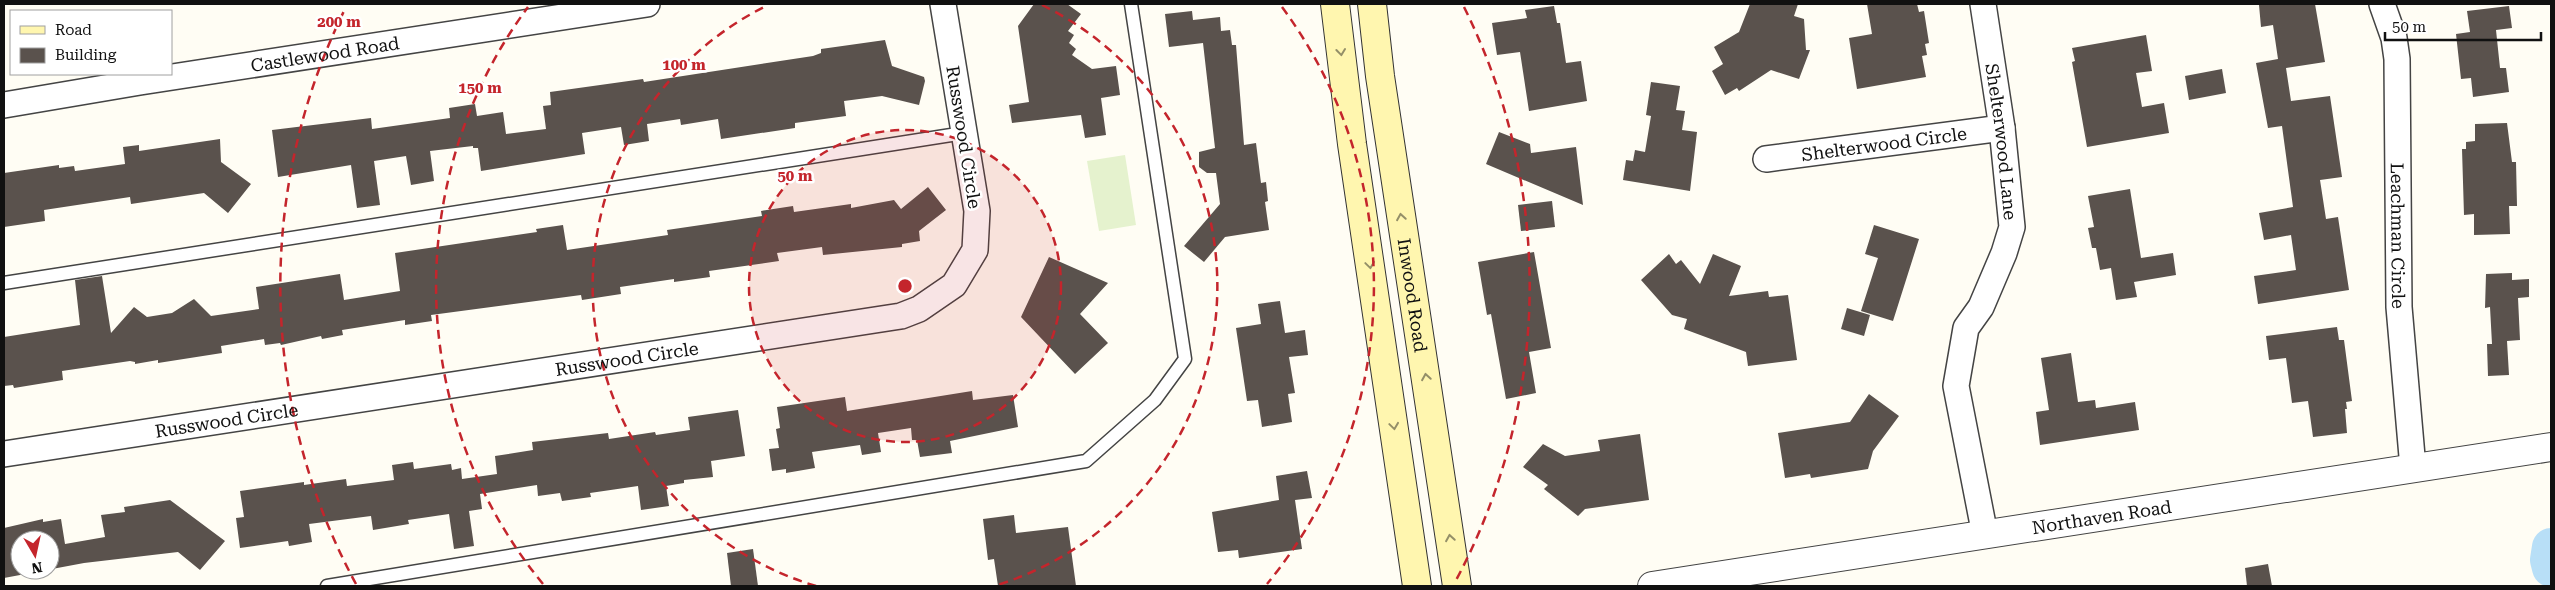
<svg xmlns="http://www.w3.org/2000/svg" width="2555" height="590" viewBox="0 0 2555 590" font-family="'Roboto Serif',serif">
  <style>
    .pitch { fill: #e5f2ce }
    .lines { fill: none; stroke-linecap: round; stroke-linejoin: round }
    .river { stroke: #b8dff7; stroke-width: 38 }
    .building { fill: #5a524d; fill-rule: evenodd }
    .service-casing { stroke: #444; stroke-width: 15 }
    .minor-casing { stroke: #444; stroke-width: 28 }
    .tertiary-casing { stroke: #444; stroke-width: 30 }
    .secondary-casing { stroke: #333; stroke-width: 30 }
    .service { stroke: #fff; stroke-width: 12 }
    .minor { stroke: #fff; stroke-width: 25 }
    .tertiary { stroke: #fff; stroke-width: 28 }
    .secondary { stroke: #fff6af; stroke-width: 28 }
    .oneway { stroke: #948f68 }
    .ring { fill: none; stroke: #c4252c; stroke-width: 2.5; stroke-dasharray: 9 6 }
    .labels { text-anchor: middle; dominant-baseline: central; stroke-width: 5; stroke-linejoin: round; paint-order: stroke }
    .street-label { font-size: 18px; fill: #111; stroke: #fff }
    .centre { fill: #c4252c; stroke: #fff; stroke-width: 2.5 }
    .ring-label { font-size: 15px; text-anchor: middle; font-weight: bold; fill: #c4252c; stroke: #fff; stroke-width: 5; stroke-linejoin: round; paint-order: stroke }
  </style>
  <rect width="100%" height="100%" fill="#fffdf4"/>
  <path class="pitch" d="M1125 155 1136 225 1099 231 1087 161Z"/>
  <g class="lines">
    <path class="river" d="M2551 547 2549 560 2551 568"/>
  </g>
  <g class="building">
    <path d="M1034 4H1067L1081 14 1068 31 1074 35 1069 43 1076 49 1072 55 1092 69 1116 66 1120 95 1101 98 1106 135 1085 138 1081 115 1012 123 1009 105 1029 102 1018 26Z"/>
    <path d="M1750 4H1798L1794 16 1804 19 1806 50H1810L1799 79 1771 70 1739 91 1737 88 1725 95 1712 71 1723 64 1714 47 1739 32Z"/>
    <path d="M1867 4H1917L1919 12 1924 11 1929 43 1925 44 1927 55 1922 56 1926 77 1857 89 1849 38 1872 34Z"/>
    <path d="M2270 4H2315L2325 62 2286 68 2291 101 2330 96 2342 177 2320 180 2326 219 2338 217 2349 290 2258 304 2254 276 2296 270 2291 235 2264 240 2259 213 2293 207 2282 126 2268 128 2256 63 2278 59 2273 25 2261 27 2259 5Z"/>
    <path d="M1554 6 1557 23H1560L1566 63 1581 61 1587 101 1529 111 1520 52 1497 55 1492 23 1527 18 1525 10Z"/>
    <path d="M2509 6 2512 28 2496 30 2500 68H2506L2509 92 2473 97 2471 78 2461 79 2456 34 2470 32 2467 11Z"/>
    <path d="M1192 11 1193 20 1220 17 1221 31 1230 30 1232 45H1236L1244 145 1256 143 1261 183 1266 182 1268 201 1265 202 1269 230 1225 237 1204 262 1184 246 1220 204 1216 173H1207L1199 167V152L1215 148 1203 43 1169 47 1165 14Z"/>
    <path d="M2146 35 2152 71 2136 73 2142 107 2164 103 2169 133 2087 147 2072 62 2075 61 2072 48Z"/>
    <path d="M885 40 892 66 924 77 925 81 919 105 882 96 844 101 846 116 795 123V128L721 139 718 119 681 125 680 119 647 124 649 141 624 145 621 127 582 133 585 154 481 171 478 148H473V146L430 151 434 181 411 185 406 156 374 161 380 205 357 208 351 165 278 177 272 130 371 118 372 129 450 118 449 108 475 104 477 116 503 112 506 134 546 129 543 106 551 105 550 92 643 79 644 82 813 56 821 53V49Z"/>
    <path d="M2222 69 2226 93 2189 100 2185 76Z"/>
    <path d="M1651 82 1680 86 1676 110 1685 111 1682 130 1697 132 1690 191 1623 180 1626 160 1633 161 1635 150 1645 152 1651 116 1646 115Z"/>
    <path d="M2507 123 2512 162H2516L2517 206H2509L2510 234 2474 235V214L2464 215 2462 149H2466V142L2475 141V124Z"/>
    <path d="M1499 132 1530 144 1531 153 1576 147 1583 205 1486 164Z"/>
    <path d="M220 139 221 162 251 184 228 213 204 193 131 204 130 197 44 210 45 221 4 227V173L59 165V168L74 166 75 171 125 164 123 147 139 145V151Z"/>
    <path d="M928 187 946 210 919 231 920 241 902 244V247L823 255 822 247 777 253 779 261 709 271 710 277 674 282V279L620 287 621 294 582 300 581 295 431 315 432 321 405 325V320L342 330 343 335 322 339 321 336 281 345 280 343 265 345 264 339 221 346 222 353 158 363V360L135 364V362L130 361 62 371 63 380 14 388 13 385 4 386V337L80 325 75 280 102 276 111 333 134 307 147 317 172 313 194 299 211 316 259 309 256 287 340 274 344 300 400 291 395 253 537 232 536 229 563 225 567 250 668 235 667 230 762 216 761 211 793 206 794 212 851 204V208L894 200 901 209Z"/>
    <path d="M2130 189 2141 258 2173 253 2176 275 2134 282 2137 297 2116 300 2111 268 2100 270 2096 248H2092L2088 228 2094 227 2088 196Z"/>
    <path d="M1552 201 1555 227 1521 231 1518 205Z"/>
    <path d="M1874 225 1919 239 1893 321 1861 311 1878 258 1865 254Z"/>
    <path d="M1534 252 1551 348 1529 352 1536 393 1506 399 1491 314 1487 315 1478 262Z"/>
    <path d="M1669 254 1676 264 1681 260 1700 284 1713 254 1741 266 1729 296 1768 291 1769 297 1788 295 1797 360 1748 366 1746 352 1684 329 1687 319 1672 315 1641 280Z"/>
    <path d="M1049 257 1108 283 1080 314 1108 343 1075 374 1021 317Z"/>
    <path d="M2512 273V280L2529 279V297L2518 298 2520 340 2507 341 2509 375 2488 376 2487 344H2492L2490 307 2485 308 2486 274Z"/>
    <path d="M1280 301 1285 333 1305 330 1308 355 1289 357 1295 393 1288 394 1292 422 1262 427 1258 400 1247 401 1236 328 1261 324 1258 304Z"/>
    <path d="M1847 308 1870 315 1864 336 1841 329Z"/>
    <path d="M2337 327 2339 340H2344L2352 401 2346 402 2347 409H2345L2347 433 2313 437 2308 401 2292 403 2286 358 2269 360 2266 336Z"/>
    <path d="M2071 353 2078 402 2095 400 2096 408 2135 402 2139 430 2040 445 2036 412 2049 410 2041 358Z"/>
    <path d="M972 391 973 400 1013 395 1018 427 950 441 952 453 920 457 917 440H912L911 428 878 433 881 452 862 455 860 445 812 452 815 468 786 473V469L772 471 769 449 779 448 776 429 780 428 777 407 845 397 847 411Z"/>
    <path d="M1869 394 1899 416 1873 451 1868 469 1811 478 1810 474 1785 478 1778 433 1850 422Z"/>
    <path d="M738 410 745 456 711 461 713 477 684 480V483L666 486 669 506 641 510 638 486 590 493 591 497 562 501 560 493 538 496 537 485 480 494 482 509 469 511 474 546 454 549 449 514 408 520 409 524 373 530 371 516 309 524 312 542 289 546 288 541 240 548 236 518 244 517 240 491 304 482V485L346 479 347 486 394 480 392 465 413 462 414 469 451 464 452 470 461 468 462 479 497 474 495 456 533 450 532 442 608 433 609 439 655 432 656 435 690 430 688 417Z"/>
    <path d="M1640 434 1649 500 1585 509 1578 516 1544 489 1548 485 1523 467 1543 444 1565 456 1600 451 1598 440Z"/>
    <path d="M1307 471 1312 498 1295 500 1302 549 1239 558 1238 550 1218 552 1212 512 1279 500 1276 476Z"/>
    <path d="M170 500 225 541 200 570 178 552 84 563 4 578V528L43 519V522L61 519 65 544 105 537 101 515 125 512 124 507ZM20 540H50V570H20Z"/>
    <path d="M1014 515 1016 533 1068 527 1076 586H998L994 559 988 560 983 519Z"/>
    <path d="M753 549 758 586H731L727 553Z"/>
    <path d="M2268 564 2272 586H2247L2245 568Z"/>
  </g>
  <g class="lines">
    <defs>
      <g id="service">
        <path d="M4 283 964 133"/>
        <path d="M327 586 1086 461 1155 400 1185 359 1131 4"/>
      </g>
      <g id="minor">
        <path id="s1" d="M1983 4 2002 128 2012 227 2004 253 1981 307 1966 328 1956 386 1985 535"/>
        <path id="s2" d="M2382 4 2394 38 2397 59 2399 307 2413 468"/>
        <path id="s3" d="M4 105 140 82 647 4"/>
        <path id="s4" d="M1766 159 2002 128"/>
        <path id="s5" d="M4 454 901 316 919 309 954 285 975 250 977 211 943 4"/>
      </g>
      <g id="tertiary">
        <path id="s6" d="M1652 586 2551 447"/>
      </g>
      <g id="secondary">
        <path d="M1335 4 1352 144 1417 586"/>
        <path id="s7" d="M1372 4 1380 76 1457 586"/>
      </g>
    </defs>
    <use href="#service" class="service-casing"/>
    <use href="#minor" class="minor-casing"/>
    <use href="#tertiary" class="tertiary-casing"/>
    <use href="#secondary" class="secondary-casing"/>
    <use href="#service" class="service"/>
    <use href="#minor" class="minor"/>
    <use href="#tertiary" class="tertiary"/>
    <use href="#secondary" class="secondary"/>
  </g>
  <defs><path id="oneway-chevron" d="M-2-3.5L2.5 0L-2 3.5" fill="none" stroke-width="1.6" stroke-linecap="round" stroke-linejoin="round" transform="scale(1.25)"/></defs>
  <g class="oneway">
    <use href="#oneway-chevron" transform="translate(1341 52) rotate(83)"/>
    <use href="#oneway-chevron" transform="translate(1401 217) rotate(-99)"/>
    <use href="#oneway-chevron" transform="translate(1370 265) rotate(82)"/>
    <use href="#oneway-chevron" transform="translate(1426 377) rotate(-99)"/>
    <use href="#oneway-chevron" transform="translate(1394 426) rotate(82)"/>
    <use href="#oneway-chevron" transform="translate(1450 538) rotate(-99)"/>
  </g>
  <circle cx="905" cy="286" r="156" fill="#c4252c" fill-opacity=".12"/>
  <g class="ring">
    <circle cx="905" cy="286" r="156"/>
    <path d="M816 586A313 313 0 0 1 768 5M1042 5A313 313 0 0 1 994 586"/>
    <path d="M543 584A469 469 0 0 1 528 7M1282 7A469 469 0 0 1 1267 584"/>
    <path d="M356 584A625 625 0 0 1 346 7M1464 7A625 625 0 0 1 1454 584"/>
  </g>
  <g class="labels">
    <g class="street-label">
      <text stroke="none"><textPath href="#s3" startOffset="325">Castlewood Road</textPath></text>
      <text transform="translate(964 137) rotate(81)">Russwood Circle</text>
      <text stroke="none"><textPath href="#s1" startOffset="139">Shelterwood Lane</textPath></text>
      <text stroke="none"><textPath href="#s4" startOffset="119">Shelterwood Circle</textPath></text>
      <text stroke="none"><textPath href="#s2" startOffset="234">Leachman Circle</textPath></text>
      <text stroke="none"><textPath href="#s7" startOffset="294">Inwood Road</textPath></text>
      <text stroke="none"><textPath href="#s5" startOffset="630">Russwood Circle</textPath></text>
      <text stroke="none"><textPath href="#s5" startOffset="225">Russwood Circle</textPath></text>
      <text stroke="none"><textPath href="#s6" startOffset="455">Northaven Road</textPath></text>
    </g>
  </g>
  <circle cx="905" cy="286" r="8" class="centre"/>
  <g class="ring-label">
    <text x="339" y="27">200 m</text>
    <text x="684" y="70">100 m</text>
    <text x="480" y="93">150 m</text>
    <text x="795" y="181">50 m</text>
  </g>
  <rect width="2555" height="590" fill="none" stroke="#111111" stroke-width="10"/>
  <rect x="10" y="10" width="162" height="65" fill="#ffffff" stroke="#a0a0a0"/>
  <rect x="20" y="26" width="25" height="8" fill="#fff6af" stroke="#a0a0a0"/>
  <text x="55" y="35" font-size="15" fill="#111111">Road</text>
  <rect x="20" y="48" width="25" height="15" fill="#5a524d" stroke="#a0a0a0"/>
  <text x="55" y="60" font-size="15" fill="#111111">Building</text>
  <g transform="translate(35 555) rotate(171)"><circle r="24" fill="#ffffff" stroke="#a0a0a0"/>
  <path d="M0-4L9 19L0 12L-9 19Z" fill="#c4252c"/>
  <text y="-8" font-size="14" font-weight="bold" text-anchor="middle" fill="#111111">N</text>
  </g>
  <path d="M2385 32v8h156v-8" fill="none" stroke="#111111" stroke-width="2.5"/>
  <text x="2392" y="32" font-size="15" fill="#111111" stroke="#ffffff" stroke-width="4" paint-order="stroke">50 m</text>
</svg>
